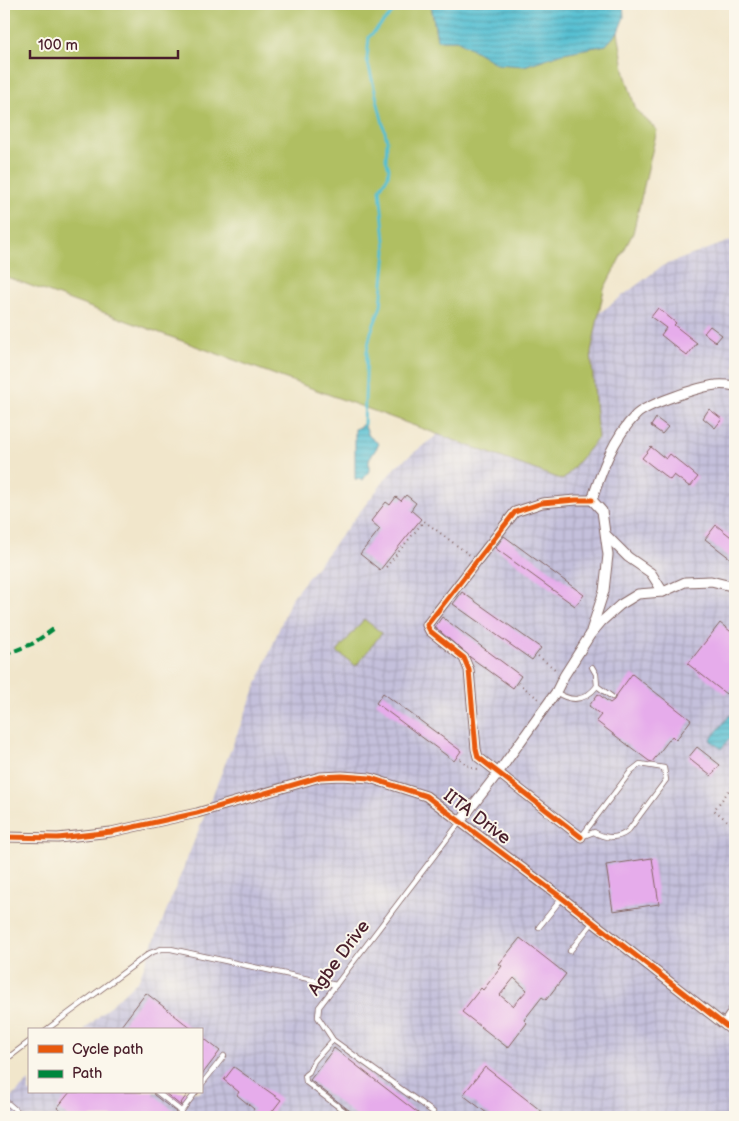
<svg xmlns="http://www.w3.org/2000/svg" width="739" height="1121" viewBox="0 0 739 1121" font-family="'Balsamiq Sans',sans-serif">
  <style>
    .industrial { fill: url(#industrial-grid) }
    .green { fill: #b0bf62; stroke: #7d6f46 }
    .water { fill: url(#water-rules); stroke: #506f7e }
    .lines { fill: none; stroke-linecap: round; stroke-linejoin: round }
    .stream { stroke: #55bfd2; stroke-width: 3 }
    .building { fill: #e6aceb; fill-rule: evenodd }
    .service-casing { stroke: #846563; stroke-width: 6 }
    .minor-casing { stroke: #846563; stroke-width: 11 }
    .path { stroke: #846563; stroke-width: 2; stroke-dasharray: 1 4; stroke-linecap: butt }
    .service { stroke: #fff; stroke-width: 4.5 }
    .minor { stroke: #fff; stroke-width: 9 }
    .quiet { stroke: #00873e; stroke-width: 4; stroke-dasharray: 8 4; stroke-linecap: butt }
    .cycleway-casing { stroke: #fbf7ec; stroke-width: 8 }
    .cycleway { stroke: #e8590c; stroke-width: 5 }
    .labels { text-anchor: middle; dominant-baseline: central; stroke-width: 4; stroke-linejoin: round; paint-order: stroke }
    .street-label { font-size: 18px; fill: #4a1f2b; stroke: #fbf7ec }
  </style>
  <defs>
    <pattern id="industrial-grid" width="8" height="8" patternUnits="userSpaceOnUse" patternTransform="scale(1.25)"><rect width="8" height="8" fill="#c4c0db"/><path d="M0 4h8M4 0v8" fill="none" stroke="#aaa5bc"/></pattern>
    <pattern id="water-rules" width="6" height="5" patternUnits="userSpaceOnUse" patternTransform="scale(1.25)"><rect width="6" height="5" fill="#55bfd2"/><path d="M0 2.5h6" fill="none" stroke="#489bab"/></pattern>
  </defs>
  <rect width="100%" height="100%" fill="#fbf7ec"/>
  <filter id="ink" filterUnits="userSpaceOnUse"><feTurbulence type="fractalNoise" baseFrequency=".02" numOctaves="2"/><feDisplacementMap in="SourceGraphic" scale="10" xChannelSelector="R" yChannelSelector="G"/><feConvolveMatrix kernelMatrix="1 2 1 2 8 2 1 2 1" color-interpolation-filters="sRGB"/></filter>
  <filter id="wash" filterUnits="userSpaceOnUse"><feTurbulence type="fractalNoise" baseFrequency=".0096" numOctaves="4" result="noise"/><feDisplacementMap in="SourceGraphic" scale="20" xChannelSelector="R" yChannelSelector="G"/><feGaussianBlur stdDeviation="1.12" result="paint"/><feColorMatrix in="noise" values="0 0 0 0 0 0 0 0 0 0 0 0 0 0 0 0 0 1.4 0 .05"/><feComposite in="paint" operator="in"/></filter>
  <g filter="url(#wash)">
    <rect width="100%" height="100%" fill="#f1e6cb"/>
    <path class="industrial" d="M735 239V1117H4V1104L29 1081V1092H201V1030H84L139 979 291 599 396 466 662 266Z"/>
    <g class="green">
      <path d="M4 4H431L437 40H457L474 49 524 66 563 53 606 45 618 32 625 74 636 110 657 130 633 233 604 289 591 352 598 438 563 480 4 276Z"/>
      <path d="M364 619 382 633 356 666 337 652Z"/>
    </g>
    <g class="water">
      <path d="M431 4H623L624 17 618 32 606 45 563 53 524 66 497 64 457 40H437Z"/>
      <path d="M364 424 369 436 379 444 369 460V471L363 480 355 479V429Z"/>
      <path d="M730 715 735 719V732L721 749 710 740Z"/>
    </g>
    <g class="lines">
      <path class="stream" d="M364 424 367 351 371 332 381 306 386 251 380 189 388 176 389 168 386 160 387 140 367 59 369 37 401 4"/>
    </g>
    <g id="blocks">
      <g class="building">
        <path d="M658 308 676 323 674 325 697 343 687 356 661 335 666 328 651 317Z"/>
        <path d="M710 326 722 335 716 342 704 333Z"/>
        <path d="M709 409 722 419 715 428 703 418Z"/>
        <path d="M656 418 668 427 662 434 651 426Z"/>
        <path d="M651 447 666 459 670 454 698 477 690 487 674 475 670 480 642 458Z"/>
        <path d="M406 495 416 503 411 510 421 519 380 570 360 554 380 529 371 521 386 502 390 505 396 497 401 501Z"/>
        <path d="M716 525 735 540V562L705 539Z"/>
        <path d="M504 536 584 595 575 606 495 548Z"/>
        <path d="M462 592 541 648 532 660 453 604Z"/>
        <path d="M442 617 521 676 513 688 470 657 435 627Z"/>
        <path d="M720 623 735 635V681L726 694 688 664Z"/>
        <path d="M632 674 691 720 676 740 672 736 652 762 649 761 596 721 601 715 589 706 598 694 610 703 614 700 616 696Z"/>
        <path d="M383 693 461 751 454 761 376 703Z"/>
        <path d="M697 747 720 765 711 776 688 758Z"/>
        <path d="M652 858 659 904 613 911 606 865Z"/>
        <path d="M520 938 566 974 546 1000 542 997 524 1020 527 1023 508 1048 462 1012 481 988 483 990 502 966 499 964ZM514 978 527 990 513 1006 500 995Z"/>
        <path d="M146 993 173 1014 193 1030H118Z"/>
        <path d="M201 1036 220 1051 201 1076Z"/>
        <path d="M334 1048 423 1117H356L354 1114 310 1080Z"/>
        <path d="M234 1067 281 1100 268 1117H248L254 1109 237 1095 239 1092 224 1080Z"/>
        <path d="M485 1067 549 1117H492L463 1095Z"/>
        <path d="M70 1092H153L154 1095 176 1112 173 1117H69L57 1108Z"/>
        <path d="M164 1092H189L181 1103 182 1104 181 1106Z"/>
      </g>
    </g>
  </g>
  <g filter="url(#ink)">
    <use href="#blocks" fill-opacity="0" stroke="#846563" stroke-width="1"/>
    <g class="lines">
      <defs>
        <g id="service">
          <path d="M592 667 596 674 597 686"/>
          <path d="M556 692C572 703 585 701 597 686L612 697"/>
          <path d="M640 764 664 768 666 780 628 831C618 839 605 839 594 832L581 837 631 771Z"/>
          <path d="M539 927 562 898"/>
          <path d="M570 951 593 922"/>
          <path d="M46 1030 150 953 161 949H171L336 985"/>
          <path d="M333 1040 314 1061 309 1072 305 1075 306 1082 352 1117"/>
          <path d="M4 1061 29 1042"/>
          <path d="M201 1085 224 1056"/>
          <path d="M157 1092 181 1111"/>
          <path d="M4 1100 24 1117"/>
          <path d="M433 1112 333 1040 318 1017 319 1007 460 822"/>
          <path d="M177 1117 196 1092"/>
        </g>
        <g id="minor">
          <path d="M606 535 628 557 651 573 663 592"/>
          <path d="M591 631 604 591 608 555 602 511 592 500C602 470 613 438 636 415 647 404 699 387 716 385 722 384 729 385 735 386"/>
          <path d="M460 822 498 773 556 692 564 676 590 635 601 622 620 605 638 594 663 592 685 582 711 581 735 587"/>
          <path d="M4 837 58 838 111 832 197 813 320 777 342 776 370 778 426 796 562 898 735 1033"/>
          <path d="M581 837 478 757 476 749 469 670 464 658 430 631 427 625 515 512 542 503 576 500H592"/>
          <path d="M725 1024 735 1008"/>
        </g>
      </defs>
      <use href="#service" class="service-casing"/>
      <use href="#minor" class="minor-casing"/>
      <g class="path">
        <path d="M386 567 424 521 471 556"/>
        <path d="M538 656 556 670"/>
        <path d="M518 683 540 700"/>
        <path d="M460 759 471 768 478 769"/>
        <path d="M733 759 735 761"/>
        <path d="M735 783 714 810 735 827"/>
      </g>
      <use href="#service" class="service"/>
      <use href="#minor" class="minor"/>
      <path class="quiet" d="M4 655 32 644 55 628"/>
      <defs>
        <g id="cycleway">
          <path d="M4 837 58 838 111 832 197 813 320 777 342 776 370 778 426 796 562 898 735 1033"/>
          <path d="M581 837 478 757 476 749 469 670 464 658 430 631 427 625 515 512 542 503 576 500H592"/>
        </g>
      </defs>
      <use href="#cycleway" class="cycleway-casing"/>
      <use href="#cycleway" class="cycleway"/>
    </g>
  </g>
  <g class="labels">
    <g class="street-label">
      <text transform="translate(477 817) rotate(37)">IITA Drive</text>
      <text transform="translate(339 958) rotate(-53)">Agbe Drive</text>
    </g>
  </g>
  <rect width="739" height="1121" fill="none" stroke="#fbf7ec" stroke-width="20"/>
  <rect x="28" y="1028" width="175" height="65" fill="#fbf7ec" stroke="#b4a19f"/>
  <rect x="38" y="1045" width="25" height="8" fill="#e8590c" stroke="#b4a19f"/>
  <text x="72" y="1054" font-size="15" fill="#4a1f2b">Cycle path</text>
  <rect x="38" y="1070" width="25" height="8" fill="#00873e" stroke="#b4a19f"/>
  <text x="72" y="1078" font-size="15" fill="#4a1f2b">Path</text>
  <path d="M30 50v8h148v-8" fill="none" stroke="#4a1f2b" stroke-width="2.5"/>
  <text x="38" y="50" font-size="15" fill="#4a1f2b" stroke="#fbf7ec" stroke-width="4" paint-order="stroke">100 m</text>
</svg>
